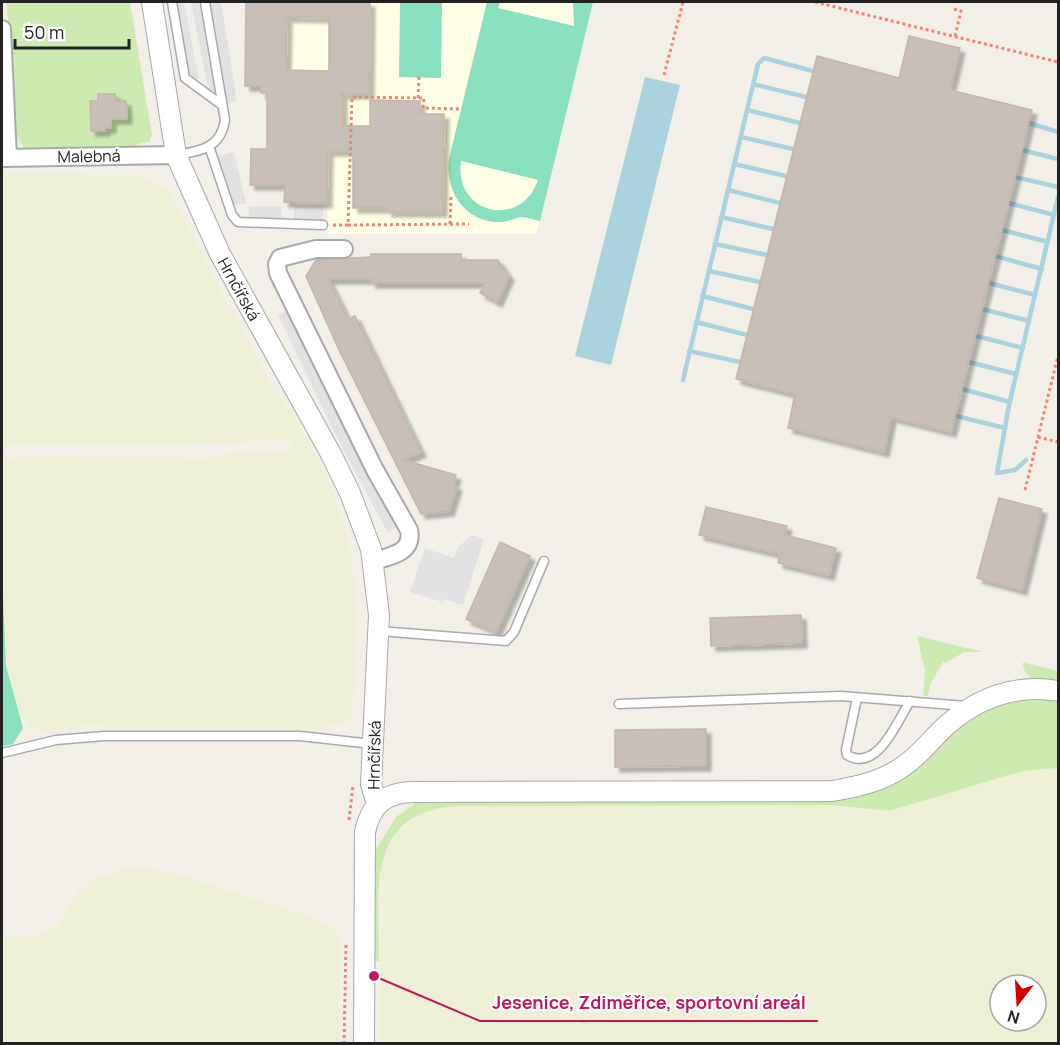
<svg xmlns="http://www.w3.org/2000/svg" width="1060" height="1045" viewBox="0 0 1060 1045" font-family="Manrope,sans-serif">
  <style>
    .education { fill: #ffffe5 }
    .farmland { fill: #eef0d5; fill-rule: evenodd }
    .grass { fill: #cdebb0 }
    .pitch { fill: #88e0be; fill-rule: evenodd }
    .parking { fill: #e2e2e2 }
    .water { fill: #aad3df }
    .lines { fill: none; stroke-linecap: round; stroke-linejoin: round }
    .stream { stroke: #aad3df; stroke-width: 4.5 }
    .building { fill: #c7bfb8; stroke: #c4b6ab; stroke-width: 1.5; fill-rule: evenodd; filter: url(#shadow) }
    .service-casing { stroke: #a9a9a9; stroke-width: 11 }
    .minor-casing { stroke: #a9a9a9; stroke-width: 20 }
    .tertiary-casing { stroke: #a9a9a9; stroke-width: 22 }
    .path { stroke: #fa8072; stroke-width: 3; stroke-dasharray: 3 3; stroke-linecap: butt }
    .service { stroke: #fff; stroke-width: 8 }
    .minor { stroke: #fff; stroke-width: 16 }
    .tertiary { stroke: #fff; stroke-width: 20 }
    .labels { text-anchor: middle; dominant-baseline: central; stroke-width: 4.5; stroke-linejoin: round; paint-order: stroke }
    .street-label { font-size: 16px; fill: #222; stroke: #fff }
    .leader { fill: none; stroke: #c2185b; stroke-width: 2 }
    .callout-dot { fill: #c2185b; stroke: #fff; stroke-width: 2 }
    .callout-label { font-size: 18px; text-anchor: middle; font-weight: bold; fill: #c2185b; stroke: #fff; stroke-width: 4.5; stroke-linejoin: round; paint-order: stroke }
  </style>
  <defs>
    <filter id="shadow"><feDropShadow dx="5" dy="5" stdDeviation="1.5" flood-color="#0004"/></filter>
  </defs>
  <rect width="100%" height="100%" fill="#f2efe9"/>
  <path class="education" d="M246 2H593L536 234H328L327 203 284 202V185H250L251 149H286V143H267V103L272 94 261 93V86H245Z"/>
  <g class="farmland">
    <path d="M64 173 144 177 166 188 178 204 219 287 274 388 299 424 324 472 342 514 350 547 355 586 357 625 353 711 347 722 319 729 84 726 47 731 34 730 21 715 8 681 2 628V459L36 456 205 458 223 454 279 453 293 450 291 442 286 440 188 445H2V174Z"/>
    <path d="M1041 768 1058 769V1043L379 1044 382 859 397 831 430 809 457 806 833 805 889 812 950 791 1022 771ZM1000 985H1036V1021H1000Z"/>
    <path d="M145 868 176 874 312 917 330 926 338 933 341 954 338 1043H2V937L44 934 58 925 79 890 92 880 121 870Z"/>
  </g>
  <g class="grass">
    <path d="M6 2H130L152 135 149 142 137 144 138 148 36 150 23 147 14 130 13 66Z"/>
    <path d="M917 636 984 652H964L946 663 943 662 930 685 928 696H923L925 671Z"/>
    <path d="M1023 662 1058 671V683C1043 681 1023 682 1023 662Z"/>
    <path d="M1022 697 1058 700V768L1022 771 889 811 833 805 457 806C363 813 380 892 379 961H371L372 856 396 817 417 802 830 798 954 729 977 712Z"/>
  </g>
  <g class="pitch">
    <path d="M400 2H442L441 78 399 77Z"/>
    <path d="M487 2H500L498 8 574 26 573 2H593L540 221C535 220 527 217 521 217 513 218 507 223 498 222 464 221 445 191 449 159ZM461 162V161L538 180C521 230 454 214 461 162Z"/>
    <path d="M2 570 6 666 23 728 13 744 2 746Z"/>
  </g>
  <g class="parking">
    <path d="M172 2H184L199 79 185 78Z"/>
    <path d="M191 2H221L237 101 222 105 207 84Z"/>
    <path d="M234 152 246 203 229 206 212 158Z"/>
    <path d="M249 206H282L281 224H248Z"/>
    <rect x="294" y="206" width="29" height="19"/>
    <path d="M290 309 399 525 388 533 333 430 278 315Z"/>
    <path d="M472 535 484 539 463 605 443 599 442 602 410 592 425 548 454 558 458 547Z"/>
  </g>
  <path class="water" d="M645 77 680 85 611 365 575 356Z"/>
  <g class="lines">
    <g class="stream">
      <path d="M753 84 806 97"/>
      <path d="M747 110 800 123"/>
      <path d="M1029 123 1058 132"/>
      <path d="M741 137 793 149"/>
      <path d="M1022 150 1058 159"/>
      <path d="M734 164 786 176"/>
      <path d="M1015 177 1058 187"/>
      <path d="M728 190 780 203"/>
      <path d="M1009 203 1054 215"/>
      <path d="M721 217 773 229"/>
      <path d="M1002 230 1048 242"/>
      <path d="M715 244 767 255"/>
      <path d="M995 256 1042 269"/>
      <path d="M709 271 760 282"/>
      <path d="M989 283 1035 295"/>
      <path d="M702 296 753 309"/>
      <path d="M982 309 1029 321"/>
      <path d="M696 322 747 335"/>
      <path d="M976 336 1023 348"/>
      <path d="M689 351 740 362"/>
      <path d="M969 362 1016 374"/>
      <path d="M683 380 758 64 764 58 813 71"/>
      <path d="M962 389 1010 402"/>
      <path d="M956 416 1005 428"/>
      <path d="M1026 460 1015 470 997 473 1009 405 1058 197"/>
    </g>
  </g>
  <g class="building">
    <path d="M246 2H370L369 94H342V126H370V100L420 101V114H444L442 212H387V208H353V151H328L327 203 284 202 285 185H250L251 149H267V93H261V86H245ZM287 17 329 18V71L286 70Z"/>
    <path d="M909 36 960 48 950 90 1032 110 951 432 891 417 884 452 788 428 795 394 736 379 817 56 899 78Z"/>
    <path d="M98 94H115L117 101H126L127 119H111V128H105V131H91L90 101H98Z"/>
    <path d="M371 254H461V260H498L509 276 497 302 480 293 485 283H371V279H328L348 319 355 316 421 452 404 460 456 475 453 485 457 486 449 511 421 514 338 348 306 276 316 260 371 257Z"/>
    <path d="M999 498 1042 509 1022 590 977 578Z"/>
    <path d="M706 507 787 526 785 535 836 548 829 575 778 563 780 554 699 535Z"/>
    <path d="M500 542 530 556 496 632 466 619Z"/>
    <path d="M801 615 802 643 711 646 710 618Z"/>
    <path d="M706 729V766L615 767V730Z"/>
  </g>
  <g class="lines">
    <defs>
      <g id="service">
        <path d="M172 2 185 78 222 105"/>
        <path d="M209 146 232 215 238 222 323 225"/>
        <path d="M176 155C201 151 221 148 225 120L205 2"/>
        <path d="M379 631 506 641 514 632 544 561"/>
        <path d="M857 698 846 750 847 755C877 773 897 722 910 701"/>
        <path d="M619 704 841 696 966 706"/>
        <path d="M2 753 56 740 104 736H300L372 744"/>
      </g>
      <g id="minor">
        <path d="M2 29 8 158"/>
        <path d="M2 158 176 155"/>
        <path d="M344 249H316L280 258 277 264 278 273 375 470 409 530C414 553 390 556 374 561"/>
      </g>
      <g id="tertiary">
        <path d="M152 2 176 155 220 254 331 454 350 493 371 549 379 615 371 784 377 804"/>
        <path d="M364 1044 365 832C371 804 386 792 414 792L832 791C857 787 884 781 905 765 921 754 933 737 948 724 980 697 1017 684 1058 691"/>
      </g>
    </defs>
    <use href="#service" class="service-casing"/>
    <use href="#minor" class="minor-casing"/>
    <use href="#tertiary" class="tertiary-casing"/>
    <g class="path">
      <path d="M815 2 1058 62"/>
      <path d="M954 9 961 11 955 36"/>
      <path d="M664 75 683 2"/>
      <path d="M418 98 419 77"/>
      <path d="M450 224 451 197"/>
      <path d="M333 225H348L352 97 424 98 423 108 461 109"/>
      <path d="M348 225 469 224"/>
      <path d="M1038 437 1058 442"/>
      <path d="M1025 490 1058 356"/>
      <path d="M349 820 353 785"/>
      <path d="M344 1044 346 943"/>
    </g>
    <use href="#service" class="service"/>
    <use href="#minor" class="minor"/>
    <use href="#tertiary" class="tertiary"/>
  </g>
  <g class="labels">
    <g class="street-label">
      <text transform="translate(89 156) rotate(-1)">Malebná</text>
      <text transform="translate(239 289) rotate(61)">Hrnčířská</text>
      <text transform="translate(374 755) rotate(-89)">Hrnčířská</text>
    </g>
  </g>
  <path class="leader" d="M374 976L480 1021H818"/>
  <circle class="callout-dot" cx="374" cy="976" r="6"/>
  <g class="callout-label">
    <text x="649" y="1009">Jesenice, Zdiměřice, sportovní areál</text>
  </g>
  <rect width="1060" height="1045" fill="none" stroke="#222222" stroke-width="6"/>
  <g transform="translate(1018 1003) rotate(197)"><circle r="28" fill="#ffffff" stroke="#a7a7a7" stroke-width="1.5"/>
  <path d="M0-4.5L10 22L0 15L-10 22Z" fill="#d40000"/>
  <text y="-9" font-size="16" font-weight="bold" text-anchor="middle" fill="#222222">N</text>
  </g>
  <path d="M15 39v9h114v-9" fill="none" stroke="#222222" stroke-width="3"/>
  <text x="24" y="39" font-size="18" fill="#222222" stroke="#ffffff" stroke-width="4.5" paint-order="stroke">50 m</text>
</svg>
